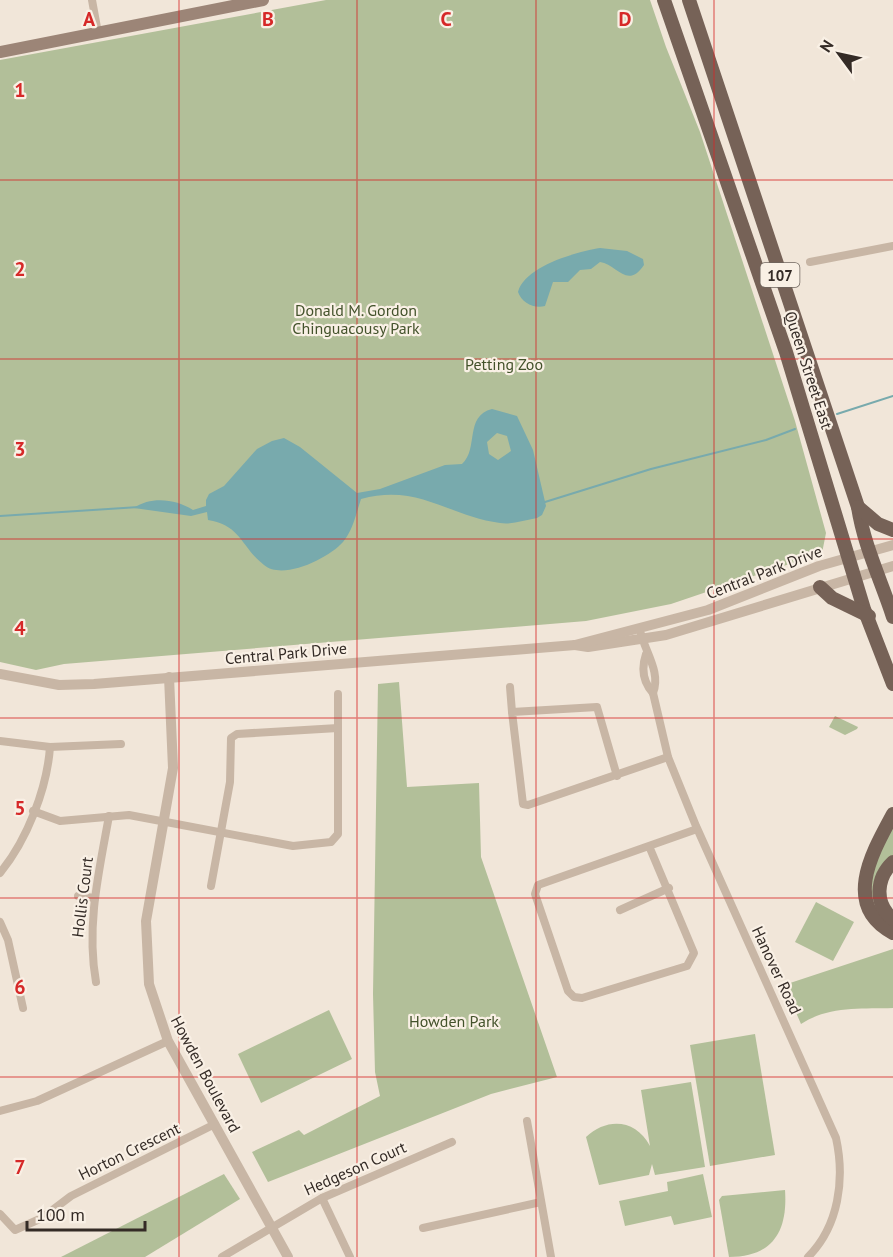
<svg xmlns="http://www.w3.org/2000/svg" width="893" height="1257" viewBox="0 0 893 1257" font-family="'PT Sans',sans-serif">
  <style>
    .green { fill: #b2bf99 }
    .water { fill: #78aaad; fill-rule: evenodd }
    .lines { fill: none; stroke-linecap: round; stroke-linejoin: round }
    .stream { stroke: #78aaad; stroke-width: 2 }
    .minor { stroke: #c8b6a5; stroke-width: 8 }
    .tertiary { stroke: #c8b6a5; stroke-width: 10 }
    .secondary { stroke: #9c8577; stroke-width: 12 }
    .primary { stroke: #766257; stroke-width: 14 }
    .grid { fill: none; stroke: #d62828; stroke-width: 1.5; stroke-opacity: 0.55 }
    .labels { text-anchor: middle; dominant-baseline: central; stroke-width: 4.5; stroke-linejoin: round; paint-order: stroke }
    .shield { fill: #f9f0e5; stroke: #6f665f; stroke-width: 1.5 }
    .shield-label { font-size: 15px; font-weight: bold; fill: #342b26 }
    .park-label { font-size: 16px; fill: #43522b; stroke: #f9f0e5 }
    .street-label { font-size: 16px; fill: #342b26; stroke: #f9f0e5 }
    .grid-label { font-size: 20px; text-anchor: middle; font-weight: bold; fill: #d62828; stroke: #f9f0e5; stroke-width: 4.5; stroke-linejoin: round; paint-order: stroke }
  </style>
  <rect width="100%" height="100%" fill="#f1e6d9"/>
  <g class="green">
    <path d="M326 0H650L666 47 700 132 795 421 826 533 822 553 671 604 586 621 64 664 36 670 0 662V60Z"/>
    <path d="M399 682 407 787 479 783 481 857 557 1077 491 1094 268 1182 252 1152 299 1130 304 1135 380 1096 375 1072 373 994 378 684Z"/>
    <path d="M835 716 858 727 857 729 845 735 829 727Z"/>
    <path d="M893 823V855C871 871 872 893 879 916 861 874 875 861 893 823Z"/>
    <path d="M816 902 854 922 833 961 795 942Z"/>
    <path d="M893 949V1008C861 1009 828 1006 801 1024L784 985Z"/>
    <path d="M329 1010 352 1059 261 1103 238 1054Z"/>
    <path d="M755 1034 775 1155 710 1166 690 1045Z"/>
    <path d="M691 1082 705 1167 655 1175 652 1164 649 1175 599 1185 586 1137C607 1117 636 1119 650 1146L641 1090Z"/>
    <path d="M224 1174 240 1199 145 1257H61Z"/>
    <path d="M703 1174 712 1217 674 1225 671 1216 625 1226 619 1201 668 1191 667 1182Z"/>
    <path d="M785 1190C788 1232 772 1257 729 1257L719 1200 722 1196Z"/>
  </g>
  <g class="water">
    <path d="M600 248 627 251 643 259 644 265C627 290 617 264 600 262L591 269 580 270 568 282H553L545 306C534 309 522 303 518 292 525 266 576 252 600 248Z"/>
    <path d="M492 409 517 416 533 450 546 506 542 515 537 518C525 520 512 525 500 523 448 516 418 483 361 499 356 514 353 530 343 542 329 558 283 581 264 565 241 547 241 525 208 520L207 512 191 516 134 508C151 496 176 499 193 510L206 506V500L209 494 224 486 257 449 272 441 284 438 300 447 357 493 380 489 445 465 462 464C479 449 464 416 492 409ZM497 433 507 436 511 451 498 460 489 454 487 442Z"/>
  </g>
  <g class="lines">
    <g class="stream">
      <path d="M837 414 893 396"/>
      <path d="M545 502 651 469 766 440 795 429"/>
      <path d="M0 516 139 507"/>
    </g>
    <g class="minor">
      <path d="M92 0 98 33"/>
      <path d="M810 262 893 246"/>
      <path d="M641 634C646 653 661 673 653 693"/>
      <path d="M646 654C641 669 643 682 653 693L668 757 696 826 836 1138C845 1179 839 1226 808 1257"/>
      <path d="M510 687 512 712"/>
      <path d="M0 741 50 747 121 744"/>
      <path d="M617 776 597 707 512 712 523 804 528 805 668 757"/>
      <path d="M33 811 60 821 129 815 293 846 331 842 338 834V694"/>
      <path d="M649 846 694 953 687 966 582 998 574 997 568 991 535 894 538 885 697 829"/>
      <path d="M0 873C27 840 47 789 50 747"/>
      <path d="M211 886 230 782 231 738 237 734 338 728"/>
      <path d="M78 896 95 898"/>
      <path d="M620 910 669 888"/>
      <path d="M0 922 8 940 23 1008"/>
      <path d="M96 982C86 926 99 871 109 816"/>
      <path d="M0 1111 37 1101 168 1041"/>
      <path d="M527 1121 551 1257"/>
      <path d="M322 1198 350 1257"/>
      <path d="M0 1214 15 1230 42 1218 71 1196 215 1124"/>
      <path d="M423 1228 541 1202"/>
      <path d="M222 1257 322 1198 452 1142"/>
    </g>
    <g class="tertiary">
      <path d="M575 645 588 647 666 635 893 566"/>
      <path d="M0 674 59 685 94 684 575 645 708 610 819 566 893 545"/>
      <path d="M169 677 173 768 146 921 149 984 168 1041 288 1257"/>
    </g>
    <path class="secondary" d="M0 52 263 0"/>
    <g class="primary">
      <path d="M664 0 786 352 864 609 893 684"/>
      <path d="M689 0 858 507C864 546 881 580 893 617"/>
      <path d="M858 507 878 524 893 530"/>
      <path d="M820 587 832 598 869 616"/>
      <path d="M893 814C873 851 841 905 893 933"/>
      <path d="M893 862C876 878 874 904 893 919"/>
    </g>
  </g>
  <path class="grid" d="M179 0V1257M357 0V1257M536 0V1257M714 0V1257M0 180H893M0 359H893M0 539H893M0 718H893M0 898H893M0 1077H893"/>
  <g class="labels">
    <rect class="shield" x="760.5" y="263" width="39" height="24" rx="4.5"/>
    <g class="shield-label">
      <text x="780" y="275">107</text>
    </g>
    <g class="park-label">
      <text x="356" y="310">Donald M. Gordon<tspan x="356" dy="18">Chinguacousy Park</tspan></text>
      <text x="504" y="364">Petting Zoo</text>
      <text x="454" y="1021">Howden Park</text>
    </g>
    <g class="street-label">
      <text transform="translate(809 370) rotate(72)">Queen Street East</text>
      <text transform="translate(764 572) rotate(-21)">Central Park Drive</text>
      <text transform="translate(286 653) rotate(-5)">Central Park Drive</text>
      <text transform="translate(82 897) rotate(-83)">Hollis Court</text>
      <text transform="translate(777 970) rotate(65)">Hanover Road</text>
      <text transform="translate(206 1074) rotate(62)">Howden Boulevard</text>
      <text transform="translate(129 1151) rotate(-26)">Horton Crescent</text>
      <text transform="translate(355 1168) rotate(-24)">Hedgeson Court</text>
    </g>
  </g>
  <g class="grid-label">
    <text x="89" y="26">A</text>
    <text x="268" y="26">B</text>
    <text x="446" y="26">C</text>
    <text x="625" y="26">D</text>
    <text x="20" y="97">1</text>
    <text x="20" y="276">2</text>
    <text x="20" y="456">3</text>
    <text x="20" y="635">4</text>
    <text x="20" y="815">5</text>
    <text x="20" y="994">6</text>
    <text x="20" y="1174">7</text>
  </g>
  <g transform="translate(839 54) rotate(303)" stroke="#f9f0e5" stroke-width="4.5" paint-order="stroke">
  <path d="M0-4.5L10 22L0 15L-10 22Z" fill="#342b26"/>
  <text y="-9" font-size="16" font-weight="bold" text-anchor="middle" fill="#342b26">N</text>
  </g>
  <path d="M27 1221v9h118v-9" fill="none" stroke="#342b26" stroke-width="3"/>
  <text x="36" y="1221" font-size="18" fill="#342b26" stroke="#f9f0e5" stroke-width="4.5" paint-order="stroke">100 m</text>
</svg>
